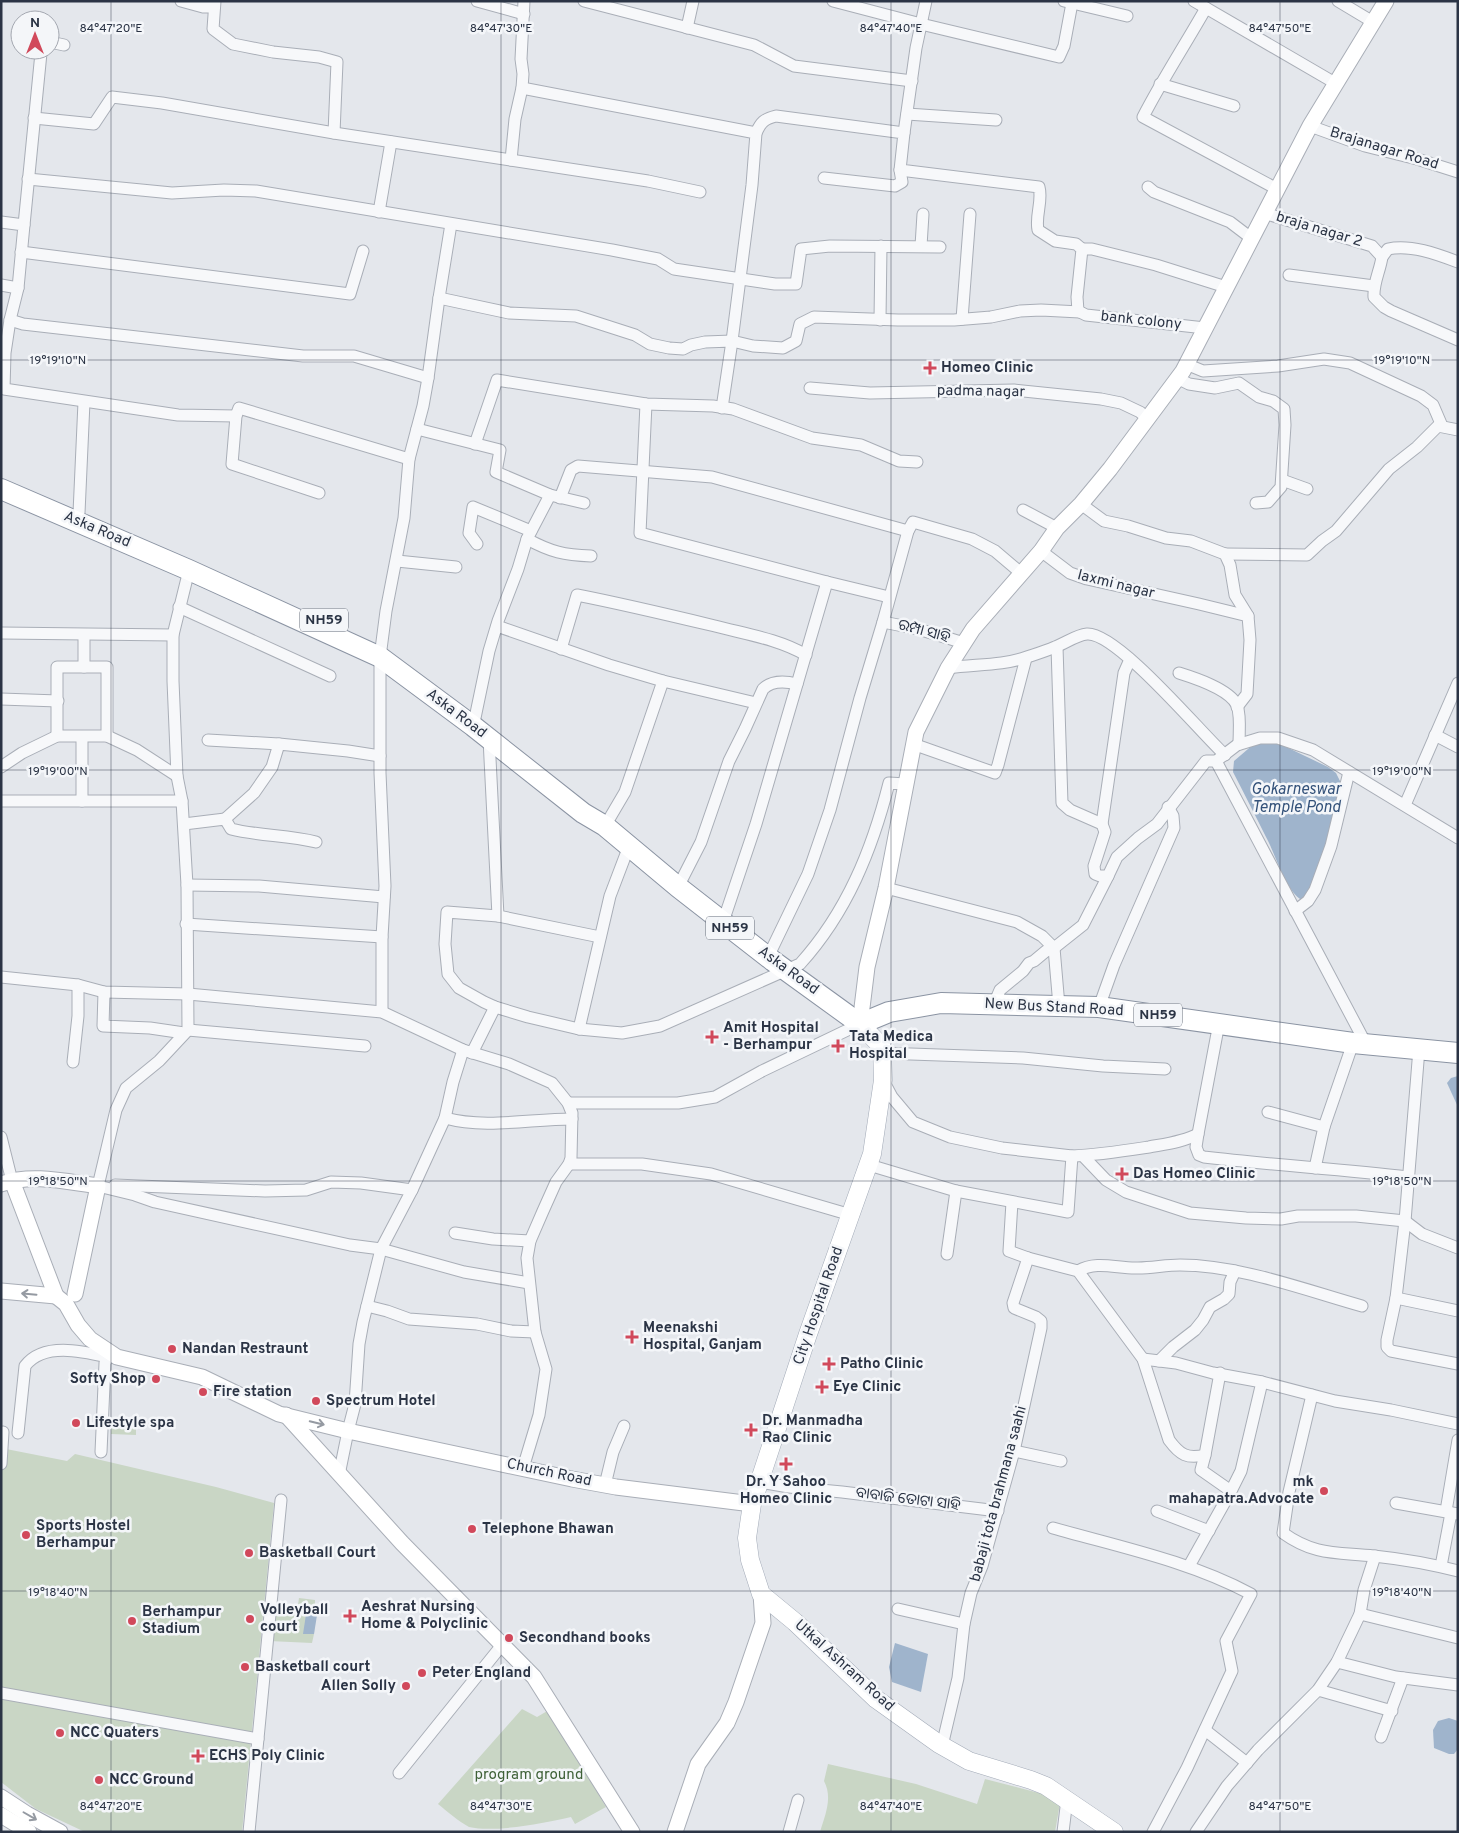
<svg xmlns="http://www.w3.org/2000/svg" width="1459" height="1833" viewBox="0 0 1459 1833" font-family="Overpass,'Noto Sans Oriya',sans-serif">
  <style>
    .green { fill: #c9d6c5 }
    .water { fill: #9fb4cc }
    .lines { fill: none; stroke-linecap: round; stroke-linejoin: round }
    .street-casing { stroke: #a9aeb7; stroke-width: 13 }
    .secondary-casing { stroke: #a9aeb7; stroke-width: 17 }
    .primary-casing { stroke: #a3abb8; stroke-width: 19 }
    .highway-casing { stroke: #8b94a3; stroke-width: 22 }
    .street { stroke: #f7f8fa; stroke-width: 11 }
    .secondary { stroke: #fff; stroke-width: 15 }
    .primary { stroke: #fff; stroke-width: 18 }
    .highway { stroke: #fff; stroke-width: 20 }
    .oneway { stroke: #959aa2 }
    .ticks { fill: none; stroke: #2b3445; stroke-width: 1; stroke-opacity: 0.45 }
    .poi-dot { fill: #d1495b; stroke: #f4f6f9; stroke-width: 2 }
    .labels { text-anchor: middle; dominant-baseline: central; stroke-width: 5; stroke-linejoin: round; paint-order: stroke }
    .shield { fill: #f4f6f9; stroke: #676e7b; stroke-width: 1 }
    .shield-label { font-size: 14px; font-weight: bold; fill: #2b3445 }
    .street-label { font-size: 15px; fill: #2b3445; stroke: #f4f6f9 }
    .poi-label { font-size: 15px; font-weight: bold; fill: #2b3445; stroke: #f4f6f9; text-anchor: start }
    .park-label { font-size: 15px; fill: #3f6138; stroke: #f4f6f9 }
    .water-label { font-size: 16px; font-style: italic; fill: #34527a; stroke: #f4f6f9 }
    .ticks-label { font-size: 12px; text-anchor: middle; fill: #2b3445; stroke: #f4f6f9; stroke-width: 5; stroke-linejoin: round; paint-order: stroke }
  </style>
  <rect width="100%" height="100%" fill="#e4e7ec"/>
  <g class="green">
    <path d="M112 1420 136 1422V1435L111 1434Z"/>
    <path d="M1 1448 67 1461 75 1454 216 1487 274 1503 242 1832H85L36 1809 1 1782Z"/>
    <path d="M299 1598 315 1600 314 1634 312 1643 269 1641 273 1603 298 1605Z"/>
    <path d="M522 1709 537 1717 549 1710 606 1807 575 1824 571 1817C544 1823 495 1833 469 1827 458 1821 448 1812 438 1804Z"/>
    <path d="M828 1764 916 1784 977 1804 985 1779 1043 1794 1060 1803 1055 1832H820C825 1815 833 1798 824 1781Z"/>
  </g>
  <g class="water">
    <path d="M1255 743 1280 744 1328 767 1336 773 1342 785 1343 793 1311 892 1302 900C1286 892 1275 853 1266 837 1255 815 1244 793 1233 772L1234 761Z"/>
    <path d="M1458 1076V1107L1447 1083 1451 1078Z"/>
    <path d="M307 1608 318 1609 314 1634H303Z"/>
    <path d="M895 1643 928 1654 921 1692 892 1682 889 1667Z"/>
    <path d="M1449 1718 1458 1721V1749L1454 1754H1449L1434 1748 1433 1730 1438 1721Z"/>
  </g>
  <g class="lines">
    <defs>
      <g id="street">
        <path d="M181 1 203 7H213"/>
        <path d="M215 1 213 29 233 44 273 52 319 57 337 62 334 133"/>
        <path d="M477 1 524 14"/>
        <path d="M584 1 754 45 794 66 912 81"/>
        <path d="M833 1 921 24 1059 57 1064 46 1072 3"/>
        <path d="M1064 1 1127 16"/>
        <path d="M1194 1 1335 83"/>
        <path d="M1338 1 1373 22"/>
        <path d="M1206 8C1185 45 1162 80 1143 117L1277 189"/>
        <path d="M687 28 693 1"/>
        <path d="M50 42 64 45"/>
        <path d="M1160 84 1234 106"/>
        <path d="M522 88 756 133 752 185 732 341 753 346 783 348 796 341 800 324 814 317 898 320H954L991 317 1020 311 1041 310 1080 312"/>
        <path d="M907 114 996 120"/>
        <path d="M34 118 94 124 112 97 162 103 334 133 648 181 700 192"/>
        <path d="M1310 126 1365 146 1417 159 1458 172"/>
        <path d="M756 133C761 122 764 119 776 116L904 133 900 170 1039 187C1043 201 1035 215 1038 230L1055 241 1076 244 1082 249 1077 297 1078 311 1086 315 1205 328"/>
        <path d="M904 133 916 48 926 1"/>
        <path d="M511 160 515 119 522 88 523 74 521 59 524 1"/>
        <path d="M824 178 895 186 902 182 900 170"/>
        <path d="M28 179 172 193 224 190 256 191 612 250 658 259 674 269 775 284H796L801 249 830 246 940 247"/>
        <path d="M1148 187 1154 192 1230 222 1251 238"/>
        <path d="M379 212 391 142"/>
        <path d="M1264 213 1372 246 1382 257C1380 271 1373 283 1374 297L1384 307 1391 311 1458 340"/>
        <path d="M1 222 24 225 18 288 10 320 5 353 4 389 178 415 236 416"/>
        <path d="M24 225 41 53 43 50"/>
        <path d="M921 246 923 214"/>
        <path d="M1082 249H1092L1156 265 1226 287"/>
        <path d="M21 252 350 294 363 251"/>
        <path d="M1382 257 1388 249C1410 244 1437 254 1458 262"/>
        <path d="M1289 275 1374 286"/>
        <path d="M1 285 18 288"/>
        <path d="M439 298 509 313 576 316 635 335 650 344 669 348 683 349 691 345 705 342 732 341 722 408"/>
        <path d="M962 319 970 214"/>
        <path d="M10 320 23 324 303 356H354L428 378"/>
        <path d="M880 320 881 246"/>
        <path d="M1186 364 1203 371 1278 366 1324 359 1350 363 1421 396 1433 405 1442 426"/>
        <path d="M1177 378 1189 384 1215 388 1239 383 1259 397 1273 401 1284 409 1285 425 1281 487 1268 502 1256 503"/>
        <path d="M810 388 870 393 1014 390 1101 399 1121 403 1140 412 1148 419"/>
        <path d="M646 404 640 533 827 582"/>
        <path d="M417 429 500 450 496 472 550 495 584 503"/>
        <path d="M475 444 497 380 646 404 713 406 733 409 812 438 861 445 899 461 917 462"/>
        <path d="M1282 480 1307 489"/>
        <path d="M319 493 232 464 236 416 239 408 409 459"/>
        <path d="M560 498 571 470 578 466 712 477 908 531"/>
        <path d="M1081 504 1104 521 1128 526 1166 538 1191 541 1225 554 1230 565 1235 595 1248 616"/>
        <path d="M1023 510 1057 528"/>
        <path d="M79 513 84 402"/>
        <path d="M527 539C551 552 564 555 591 556"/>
        <path d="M477 544 469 533 473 507 531 531"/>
        <path d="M1041 551 1070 573 1087 579 1199 604 1248 616 1250 640 1247 694 1237 707"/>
        <path d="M1225 554 1307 555 1322 541 1336 531 1389 469 1417 447 1438 426 1458 430"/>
        <path d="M397 561 456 567"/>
        <path d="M179 607 330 676"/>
        <path d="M883 622 918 629 964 643"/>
        <path d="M497 626 609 665 663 681"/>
        <path d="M1 633 173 635"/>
        <path d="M84 635V667"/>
        <path d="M1057 647 1062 803 1070 810 1102 824 1105 832 1094 866 1095 874 1100 876H1108L1117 857 1138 838 1157 824 1206 761H1216L1237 745 1260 738H1278L1313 750 1458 838"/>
        <path d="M561 649 577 595C623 604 669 615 715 626 745 634 779 639 806 655"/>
        <path d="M948 668C975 664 1001 666 1027 657 1036 654 1046 651 1055 647 1066 643 1076 635 1087 634 1117 632 1200 732 1225 755"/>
        <path d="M1179 673C1195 678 1229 689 1237 705 1241 716 1239 732 1239 744"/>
        <path d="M1 699 58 701"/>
        <path d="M475 718 489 651 498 621 518 569 527 539 550 495"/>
        <path d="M1435 735 1458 747"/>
        <path d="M57 736V667H107V736"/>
        <path d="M489 739 498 916"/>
        <path d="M208 740 279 744"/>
        <path d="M913 744 995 773 998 765 1026 658"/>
        <path d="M1216 761 1366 1044"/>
        <path d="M1 767 22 753 57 736H107L137 750 177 776"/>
        <path d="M1 801H182"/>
        <path d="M82 801V737"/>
        <path d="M1405 805 1458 683"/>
        <path d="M225 819 254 793 272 767 279 744 348 751 380 756"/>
        <path d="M184 824 225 819 231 829C259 836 288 835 316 842"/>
        <path d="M1102 824 1124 673 1128 664 1131 661"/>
        <path d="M605 826 625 792 663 681 756 703"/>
        <path d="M187 885 259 886 384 897"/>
        <path d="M678 887 701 842 729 761 745 729 763 689C772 680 785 681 797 684"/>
        <path d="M886 888 1017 922 1042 936 1054 948 1059 1006"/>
        <path d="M1295 911 1308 901 1315 890 1331 846 1349 772"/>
        <path d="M723 922 756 824 827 582 889 597"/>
        <path d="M186 924 382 937"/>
        <path d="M600 937 498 916 447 912 445 944 448 974 459 988 484 1002 495 1007 528 1017 579 1029 622 1033 660 1026 800 964C847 912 872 850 889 783L906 784"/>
        <path d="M768 957 808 874 830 810 860 698 883 622 908 531 913 522 972 539 995 551 1021 573"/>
        <path d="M1 977 78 985 104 992 188 994 382 1012 463 1050 509 1064 552 1083 568 1103 572 1113 571 1158 569 1164 556 1182 543 1211 530 1241 527 1258 535 1332 546 1369 539 1415 523 1468"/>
        <path d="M104 992 103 1026 150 1028 184 1033"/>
        <path d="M994 1004 1000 990 1023 971 1029 963 1034 961 1046 951 1054 948 1083 925 1108 876"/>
        <path d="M1099 1007 1114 965 1174 828 1173 816 1168 807"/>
        <path d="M382 1012V937L385 886 380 773V657L386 611 404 518 409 459 423 406 428 378 439 298 451 224"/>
        <path d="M1219 1023 1198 1134 1196 1147 1199 1155 1204 1157C1272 1165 1340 1169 1408 1177"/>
        <path d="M579 1029 610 896 629 846"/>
        <path d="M188 1030 365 1046"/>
        <path d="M1419 1049 1405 1221 1396 1298 1387 1340V1347L1391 1351 1458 1364"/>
        <path d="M472 1053 495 1007"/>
        <path d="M882 1053 1023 1058 1103 1066 1165 1069"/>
        <path d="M73 1062 78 1016V985"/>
        <path d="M883 1080 892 1097 913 1122 950 1137 1002 1148 1072 1156C1098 1155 1123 1151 1149 1147 1165 1144 1183 1142 1198 1134"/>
        <path d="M568 1103H678L715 1097 762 1071 860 1024"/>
        <path d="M1268 1112 1324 1127 1315 1168"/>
        <path d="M445 1118C486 1129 530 1119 572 1119"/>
        <path d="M1324 1127 1353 1043"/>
        <path d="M1 1137 12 1181"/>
        <path d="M1083 1156 1106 1180 1126 1192 1190 1213 1246 1218 1281 1219 1298 1216H1356L1405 1221 1422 1234 1458 1248"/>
        <path d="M569 1164H642L711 1174 851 1215"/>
        <path d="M869 1165 956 1191 1068 1212 1072 1156"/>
        <path d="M115 1185 265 1191 306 1190 331 1182 361 1183 412 1190"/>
        <path d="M98 1186 116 1110 126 1088 159 1061 188 1030 187 885 182 801 177 776 173 681V635L189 570"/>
        <path d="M98 1186 135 1195 155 1202 350 1245 381 1249 464 1272 529 1283"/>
        <path d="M1012 1202 1009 1251 1028 1258 1078 1271 1143 1359 1169 1440C1180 1455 1187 1459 1205 1455L1220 1373"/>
        <path d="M455 1233 493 1239 530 1241"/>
        <path d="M947 1254 956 1191"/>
        <path d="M1078 1271C1097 1260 1118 1269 1138 1268 1152 1268 1166 1265 1180 1265 1239 1265 1305 1290 1362 1306"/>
        <path d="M1396 1298 1458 1311"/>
        <path d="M367 1306 387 1311 409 1319 477 1324 511 1331 535 1332"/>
        <path d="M1143 1359 1176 1363 1213 1373 1262 1382 1335 1401 1391 1410 1458 1424"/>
        <path d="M1159 1361 1173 1347 1195 1330 1203 1320 1210 1307 1224 1299 1229 1294 1230 1282 1235 1271"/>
        <path d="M1312 1395 1289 1492 1283 1533C1315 1556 1337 1552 1374 1556 1402 1559 1431 1564 1458 1571"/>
        <path d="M18 1433 25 1366C43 1342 82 1351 107 1357"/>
        <path d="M1014 1451 1061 1461"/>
        <path d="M101 1452 105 1363 110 1352"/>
        <path d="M1205 1455 1201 1470 1231 1491"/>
        <path d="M1 1464 3 1432"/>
        <path d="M339 1475 348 1431 355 1404 359 1344 363 1322 381 1249 412 1190 445 1118 453 1082 463 1050"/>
        <path d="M759 1482 789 1487 842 1492 998 1511"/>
        <path d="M605 1485 613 1452 624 1426"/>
        <path d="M1396 1503 1458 1514"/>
        <path d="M1157 1511 1209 1531"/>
        <path d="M1446 1511 1458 1440"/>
        <path d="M1053 1528C1120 1547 1189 1561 1251 1594L1226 1641 1232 1671 1187 1768 1153 1832"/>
        <path d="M1189 1566 1231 1491 1241 1471 1262 1382"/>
        <path d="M1441 1566 1451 1513"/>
        <path d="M898 1609 964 1624"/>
        <path d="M1360 1614 1458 1638"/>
        <path d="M1337 1662 1396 1677 1458 1685"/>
        <path d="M1318 1690 1392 1711"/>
        <path d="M1 1693 258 1739"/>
        <path d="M1205 1730 1247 1763"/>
        <path d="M1381 1737 1403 1678"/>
        <path d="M942 1746 958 1678 964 1624 971 1593 982 1566 1014 1451 1041 1328V1321L1036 1317 1014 1308 1013 1303 1028 1258"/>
        <path d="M399 1773 502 1645"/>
        <path d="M249 1832 281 1500"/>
        <path d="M789 1832 798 1800"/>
        <path d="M1063 1832 1067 1799"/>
        <path d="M1196 1832 1227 1786 1258 1750 1318 1690 1337 1662 1360 1614 1364 1590 1375 1556"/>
      </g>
      <g id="secondary">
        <path d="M860 1024 867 967 886 888 916 732 948 668 973 629 1041 551 1057 528 1081 504 1110 469 1183 371 1310 126 1386 1"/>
        <path d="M12 1181 56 1296"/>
        <path d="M1 1184C32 1173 67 1182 98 1186L75 1294"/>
        <path d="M1 1291 56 1296"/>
        <path d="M56 1296 66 1304 78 1325 90 1339 117 1357 202 1377 279 1414 348 1431 572 1479 616 1487 752 1504"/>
        <path d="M286 1415 402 1543 534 1677 632 1832"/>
        <path d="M1 1797 27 1814 60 1832"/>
        <path d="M1 1815 29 1832"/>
        <path d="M675 1832 698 1764 727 1723 736 1702 763 1623 761 1594"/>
      </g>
      <path id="primary" d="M860 1024 882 1047 883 1080 872 1154 808 1334 752 1504 747 1538 750 1560 761 1594 795 1622 876 1699 939 1744 969 1761 1031 1780 1046 1786 1114 1832"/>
      <path id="highway" d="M1 489 189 570 380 657 473 726 583 813 605 826 678 887 773 961 860 1024 889 1012 941 1003 1099 1007 1353 1043 1458 1053"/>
    </defs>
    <use href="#street" class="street-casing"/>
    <use href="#secondary" class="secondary-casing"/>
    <use href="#primary" class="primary-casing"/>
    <use href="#highway" class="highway-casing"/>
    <use href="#street" class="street"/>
    <use href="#secondary" class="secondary"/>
    <use href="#primary" class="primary"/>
    <use href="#highway" class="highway"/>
  </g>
  <defs><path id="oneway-shaft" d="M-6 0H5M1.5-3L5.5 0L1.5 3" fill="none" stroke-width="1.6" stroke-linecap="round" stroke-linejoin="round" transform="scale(1.25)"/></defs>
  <g class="oneway">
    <use href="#oneway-shaft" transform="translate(29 1294) rotate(-175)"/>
    <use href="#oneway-shaft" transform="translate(317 1423) rotate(14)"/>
    <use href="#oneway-shaft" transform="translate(30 1816) rotate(30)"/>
  </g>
  <path class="ticks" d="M111 1V1832M501 1V1832M891 1V1832M1280 1V1832M1 360H1458M1 770H1458M1 1181H1458M1 1591H1458"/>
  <g class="poi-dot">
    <path d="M927.5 360.5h5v5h5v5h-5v5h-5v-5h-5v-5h5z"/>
    <path d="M709.5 1029.5h5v5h5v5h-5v5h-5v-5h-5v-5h5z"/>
    <path d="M835.5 1038.5h5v5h5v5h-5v5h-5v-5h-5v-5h5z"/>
    <path d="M1119.5 1166.5h5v5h5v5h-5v5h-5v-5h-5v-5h5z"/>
    <path d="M629.5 1329.5h5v5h5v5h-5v5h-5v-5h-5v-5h5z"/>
    <circle cx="172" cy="1349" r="5"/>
    <path d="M826.5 1356.5h5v5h5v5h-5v5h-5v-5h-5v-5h5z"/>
    <circle cx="156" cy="1379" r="5"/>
    <path d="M819.5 1379.5h5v5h5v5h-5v5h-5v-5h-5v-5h5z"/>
    <circle cx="203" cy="1392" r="5"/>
    <circle cx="316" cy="1401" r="5"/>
    <circle cx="76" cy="1423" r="5"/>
    <path d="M748.5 1422.5h5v5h5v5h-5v5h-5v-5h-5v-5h5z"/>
    <path d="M783.5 1456.5h5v5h5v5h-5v5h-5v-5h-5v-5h5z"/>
    <circle cx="1324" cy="1491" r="5"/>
    <circle cx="472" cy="1529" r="5"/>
    <circle cx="26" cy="1535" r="5"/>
    <circle cx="249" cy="1553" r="5"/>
    <path d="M347.5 1608.5h5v5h5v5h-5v5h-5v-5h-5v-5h5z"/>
    <circle cx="250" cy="1619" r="5"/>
    <circle cx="132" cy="1621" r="5"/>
    <circle cx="509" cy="1638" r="5"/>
    <circle cx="245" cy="1667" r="5"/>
    <circle cx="422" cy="1673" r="5"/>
    <circle cx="406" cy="1686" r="5"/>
    <circle cx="60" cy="1733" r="5"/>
    <path d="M195.5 1748.5h5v5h5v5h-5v5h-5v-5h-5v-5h5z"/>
    <circle cx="99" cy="1780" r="5"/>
  </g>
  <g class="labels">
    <g class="shield">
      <rect x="300" y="608.5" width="48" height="23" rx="4"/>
      <rect x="706" y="916.5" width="48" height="23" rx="4"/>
      <rect x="1134" y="1003.5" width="48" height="23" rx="4"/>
    </g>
    <g class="shield-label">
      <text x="324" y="620">NH59</text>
      <text x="730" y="928">NH59</text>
      <text x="1158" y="1015">NH59</text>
    </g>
    <g class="street-label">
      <text transform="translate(1384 149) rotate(17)">Brajanagar Road</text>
      <text transform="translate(1319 230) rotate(17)">braja nagar 2</text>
      <text transform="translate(1141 321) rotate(6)">bank colony</text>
      <text transform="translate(981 392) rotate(1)">padma nagar</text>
      <text transform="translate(97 530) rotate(23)">Aska Road</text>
      <text transform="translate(1116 585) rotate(14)">laxmi nagar</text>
      <text transform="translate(924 632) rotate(15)">ରମ୍ପା ସାହି</text>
      <text transform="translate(456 714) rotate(37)">Aska Road</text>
      <text transform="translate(788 971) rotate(36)">Aska Road</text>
      <text transform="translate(1054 1008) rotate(3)">New Bus Stand Road</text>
      <text transform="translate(819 1306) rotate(-71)">City Hospital Road</text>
      <text transform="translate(549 1473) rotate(12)">Church Road</text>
      <text transform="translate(999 1494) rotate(-75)">babaji tota brahmana saahi</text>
      <text transform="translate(908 1500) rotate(7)">ବାବାଜି ତୋଟା ସାହି</text>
      <text transform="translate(844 1666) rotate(42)">Utkal Ashram Road</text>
    </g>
    <g class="poi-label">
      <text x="941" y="368">Homeo Clinic</text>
      <text x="723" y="1028">Amit Hospital<tspan x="723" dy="17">- Berhampur</tspan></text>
      <text x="849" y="1037">Tata Medica<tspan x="849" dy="17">Hospital</tspan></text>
      <text x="1133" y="1174">Das Homeo Clinic</text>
      <text x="643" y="1328">Meenakshi<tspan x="643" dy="17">Hospital, Ganjam</tspan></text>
      <text x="182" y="1349">Nandan Restraunt</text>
      <text x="840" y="1364">Patho Clinic</text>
      <text x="146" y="1379" text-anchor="end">Softy Shop</text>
      <text x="833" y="1387">Eye Clinic</text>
      <text x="213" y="1392">Fire station</text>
      <text x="326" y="1401">Spectrum Hotel</text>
      <text x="762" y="1421">Dr. Manmadha<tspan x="762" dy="17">Rao Clinic</tspan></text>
      <text x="86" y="1423">Lifestyle spa</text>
      <text x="786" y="1482" text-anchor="middle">Dr. Y Sahoo<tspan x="786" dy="17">Homeo Clinic</tspan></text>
      <text x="1314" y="1482" text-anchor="end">mk<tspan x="1314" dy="17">mahapatra.Advocate</tspan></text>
      <text x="36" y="1526">Sports Hostel<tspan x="36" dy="17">Berhampur</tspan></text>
      <text x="482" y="1529">Telephone Bhawan</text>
      <text x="259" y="1553">Basketball Court</text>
      <text x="361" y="1607">Aeshrat Nursing<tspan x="361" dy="17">Home &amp; Polyclinic</tspan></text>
      <text x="260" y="1610">Volleyball<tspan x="260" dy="17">court</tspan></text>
      <text x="142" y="1612">Berhampur<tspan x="142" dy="17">Stadium</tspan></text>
      <text x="519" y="1638">Secondhand books</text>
      <text x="255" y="1667">Basketball court</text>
      <text x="432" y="1673">Peter England</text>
      <text x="396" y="1686" text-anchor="end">Allen Solly</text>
      <text x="70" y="1733">NCC Quaters</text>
      <text x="209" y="1756">ECHS Poly Clinic</text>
      <text x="109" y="1780">NCC Ground</text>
    </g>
    <g class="park-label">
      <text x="529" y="1775">program ground</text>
    </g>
    <g class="water-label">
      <text x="1296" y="790">Gokarneswar<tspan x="1296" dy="18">Temple Pond</tspan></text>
    </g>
  </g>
  <g class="ticks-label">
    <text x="111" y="32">84°47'20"E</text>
    <text x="501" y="32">84°47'30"E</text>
    <text x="891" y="32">84°47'40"E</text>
    <text x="1280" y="32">84°47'50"E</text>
    <text x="58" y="364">19°19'10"N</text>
    <text x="1402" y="364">19°19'10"N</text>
    <text x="58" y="775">19°19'00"N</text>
    <text x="1402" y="775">19°19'00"N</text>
    <text x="58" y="1185">19°18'50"N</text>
    <text x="1402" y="1185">19°18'50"N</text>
    <text x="58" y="1596">19°18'40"N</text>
    <text x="1402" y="1596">19°18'40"N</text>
    <text x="111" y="1810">84°47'20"E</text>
    <text x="501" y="1810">84°47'30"E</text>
    <text x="891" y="1810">84°47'40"E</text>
    <text x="1280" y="1810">84°47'50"E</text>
  </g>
  <rect width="1459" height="1833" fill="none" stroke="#2b3445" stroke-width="5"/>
  <g transform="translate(35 35)"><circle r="24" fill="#f4f6f9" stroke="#a4a8b1"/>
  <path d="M0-4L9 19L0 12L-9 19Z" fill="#d1495b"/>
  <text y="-8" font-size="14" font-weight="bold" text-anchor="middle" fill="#2b3445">N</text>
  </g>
</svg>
